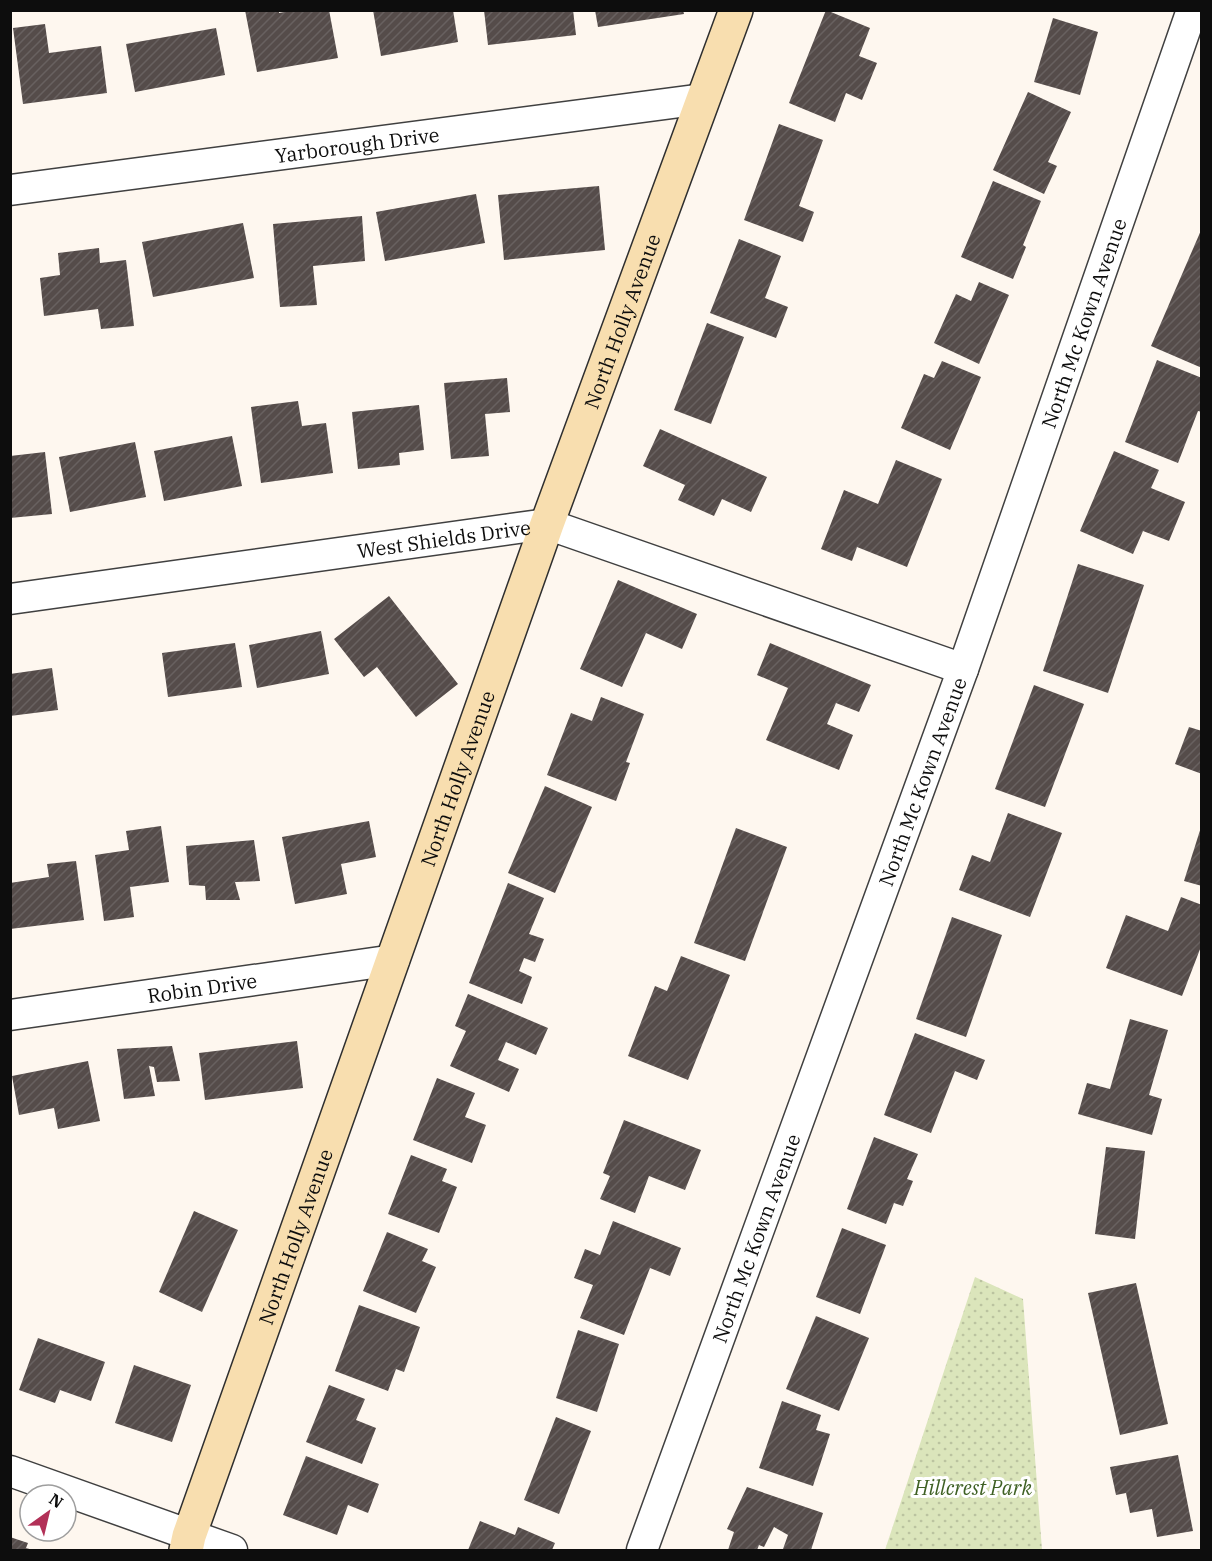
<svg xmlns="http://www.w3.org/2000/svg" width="1212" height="1561" viewBox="0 0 1212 1561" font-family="'IBM Plex Serif',serif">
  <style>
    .grass { fill: url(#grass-dots) }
    .building { fill: url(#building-hatch) }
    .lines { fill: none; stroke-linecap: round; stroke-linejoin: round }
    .street-casing { stroke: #404040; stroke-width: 33 }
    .secondary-casing { stroke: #2f2f2f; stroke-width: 36 }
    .street { stroke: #fff; stroke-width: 30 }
    .secondary { stroke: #f8deaf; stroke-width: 33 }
    .labels { text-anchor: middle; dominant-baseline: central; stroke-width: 6; stroke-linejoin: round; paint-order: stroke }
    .street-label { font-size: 20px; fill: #0d0d0d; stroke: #fff }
    .park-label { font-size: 20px; font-style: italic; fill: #3e6023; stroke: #fff }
  </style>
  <defs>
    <pattern id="grass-dots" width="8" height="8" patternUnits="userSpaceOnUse" patternTransform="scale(1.5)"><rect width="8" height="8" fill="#dbe5bb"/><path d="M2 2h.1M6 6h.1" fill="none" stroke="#bbc3a0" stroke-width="1.8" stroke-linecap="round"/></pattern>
    <pattern id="building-hatch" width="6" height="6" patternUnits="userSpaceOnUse" patternTransform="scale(1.5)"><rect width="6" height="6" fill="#554c4a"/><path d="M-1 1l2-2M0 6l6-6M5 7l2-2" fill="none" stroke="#686160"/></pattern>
  </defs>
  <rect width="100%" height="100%" fill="#fef7ef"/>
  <path class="grass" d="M975 1277 1023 1299 1042 1550H885Z"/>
  <g class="building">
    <path d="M245 10H279V13L295 10H329L338 58 257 72Z"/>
    <path d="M373 10H453L458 42 381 56Z"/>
    <path d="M484 10H573L576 35 488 45Z"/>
    <path d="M595 10H683L684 14 598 27Z"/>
    <path d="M826 10 870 28 859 56 877 63 862 100 846 93 835 122 789 103Z"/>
    <path d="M1053 18 1098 32 1080 95 1034 82Z"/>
    <path d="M45 24 49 53 101 46 107 93 23 104 13 28Z"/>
    <path d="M216 28 225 75 135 92 126 44Z"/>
    <path d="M1028 92 1071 112 1048 162 1057 166 1044 194 993 170Z"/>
    <path d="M779 124 823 140 799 206 814 212 803 242 744 220Z"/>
    <path d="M993 181 1041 201 1023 245 1026 247 1013 279 961 257Z"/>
    <path d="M599 186 605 250 504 260 498 195Z"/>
    <path d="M476 194 485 243 385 261 376 212Z"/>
    <path d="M362 216 365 261 313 266 317 305 280 307 273 224Z"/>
    <path d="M243 223 254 278 153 297 142 242Z"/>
    <path d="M1202 228V368L1151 346Z"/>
    <path d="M739 239 781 256 765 298 788 307 776 338 710 313Z"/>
    <path d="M99 248 100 263 126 260 134 326 101 329 98 309 44 316 40 278 60 275 58 253Z"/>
    <path d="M979 282 1009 295 979 364 934 343 956 294 971 301Z"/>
    <path d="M707 323 744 337 711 424 674 410Z"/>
    <path d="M1157 360 1202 378V412L1198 411 1178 463 1125 442Z"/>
    <path d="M942 361 981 377 950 450 901 428 924 374 934 378Z"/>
    <path d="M507 378 510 412 485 414 489 456 451 459 444 383Z"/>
    <path d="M298 401 302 426 326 423 333 473 261 483 251 407Z"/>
    <path d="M419 405 424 450 399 453 400 465 358 469 352 412Z"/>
    <path d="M660 429 767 477 751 512 722 499 714 516 678 500 685 485 643 466Z"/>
    <path d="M232 436 242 486 164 501 154 451Z"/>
    <path d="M135 442 146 497 70 512 59 457Z"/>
    <path d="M1114 451 1159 470 1151 488 1185 502 1169 541 1143 531 1133 554 1080 531Z"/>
    <path d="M45 452 52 514 10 518V456Z"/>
    <path d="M896 460 942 479 907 567 857 547 852 561 821 549 844 490 878 504Z"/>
    <path d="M1078 564 1144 585 1108 693 1043 671Z"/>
    <path d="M618 580 697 614 682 649 646 633 622 687 580 669Z"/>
    <path d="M389 596 458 684 416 717 377 667 364 677 334 639Z"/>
    <path d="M321 631 329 674 257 688 249 645Z"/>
    <path d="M235 643 242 687 168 697 162 653Z"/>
    <path d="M770 643 871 685 859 712 836 703 827 724 853 735 839 770 766 740 788 688 757 675Z"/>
    <path d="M52 668 58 710 10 716V674Z"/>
    <path d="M1034 685 1084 704 1045 807 995 789Z"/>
    <path d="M601 697 644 714 626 762 630 763 616 801 547 775 571 713 592 721Z"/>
    <path d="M1189 727 1202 731V774L1175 764Z"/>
    <path d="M545 786 592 807 555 893 508 873Z"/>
    <path d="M1008 813 1062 833 1030 917 959 890 972 855 990 862Z"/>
    <path d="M369 821 376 857 341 864 347 894 295 904 282 837Z"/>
    <path d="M1202 824V886L1184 881Z"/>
    <path d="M161 826 169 882 130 887 134 917 104 921 95 855 129 850 126 831Z"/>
    <path d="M736 828 787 847 745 961 694 943Z"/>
    <path d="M254 840 260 881 235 882 240 900H206L205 886 189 885 186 846Z"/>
    <path d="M76 861 84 920 10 929V883L49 877 47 864Z"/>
    <path d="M508 883 544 898 529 934 544 939 535 962 524 958 519 971 532 977 522 1004 469 983Z"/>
    <path d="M1181 897 1202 905V944L1182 996 1106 968 1126 915 1168 931Z"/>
    <path d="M952 917 1002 935 966 1037 916 1019Z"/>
    <path d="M681 956 730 975 688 1080 628 1056 655 986 667 991Z"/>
    <path d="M468 994 548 1028 536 1055 506 1042 498 1060 519 1069 509 1092 450 1066 466 1031 455 1026Z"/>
    <path d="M1130 1019 1168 1030 1149 1095 1162 1099 1152 1135 1078 1114 1087 1083 1110 1089Z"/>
    <path d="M915 1033 985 1060 977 1080 955 1071 931 1133 884 1115Z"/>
    <path d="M297 1041 303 1088 205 1100 199 1053Z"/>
    <path d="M172 1046 180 1081 157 1082 154 1067 149 1066 155 1096 124 1099 117 1049Z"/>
    <path d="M88 1061 100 1121 58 1129 54 1108 19 1115 12 1076Z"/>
    <path d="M437 1078 475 1093 465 1117 486 1125 472 1163 413 1140Z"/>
    <path d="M624 1120 701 1150 685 1190 649 1176 635 1213 600 1199 610 1176 603 1173Z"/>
    <path d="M874 1137 918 1154 907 1179 913 1181 903 1206 894 1203 886 1224 847 1209Z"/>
    <path d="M1106 1147 1145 1151 1135 1239 1095 1234Z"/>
    <path d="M411 1155 447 1169 442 1181 457 1187 439 1233 388 1214Z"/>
    <path d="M194 1211 238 1230 202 1312 159 1292Z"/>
    <path d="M613 1221 681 1248 670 1276 650 1268 624 1335 580 1318 593 1285 574 1278 585 1249 600 1255Z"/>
    <path d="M842 1228 886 1245 860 1314 816 1297Z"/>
    <path d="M387 1232 428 1249 422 1261 436 1267 416 1313 363 1291Z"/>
    <path d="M1136 1283 1168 1424 1120 1435 1088 1293Z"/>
    <path d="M359 1305 420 1327 404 1372 396 1369 388 1391 335 1371Z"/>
    <path d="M816 1316 869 1338 839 1411 786 1389Z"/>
    <path d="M578 1330 619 1344 597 1412 556 1398Z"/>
    <path d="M38 1338 105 1362 91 1401 60 1390 55 1403 19 1390Z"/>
    <path d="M134 1365 191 1385 172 1442 115 1423Z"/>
    <path d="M329 1385 365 1399 356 1420 376 1428 362 1464 306 1442Z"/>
    <path d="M782 1401 821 1415 816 1430 830 1434 813 1486 759 1468Z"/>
    <path d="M556 1417 591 1431 559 1514 524 1500Z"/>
    <path d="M1178 1455 1193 1531 1157 1537 1152 1509 1130 1513 1126 1493 1116 1495 1110 1467Z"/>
    <path d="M306 1456 379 1484 368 1513 348 1505 337 1535 283 1515Z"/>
    <path d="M747 1487 823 1513 811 1550 783 1549 788 1535 774 1527 764 1547 759 1545 757 1550H728L734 1532 727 1529Z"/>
    <path d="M480 1521 515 1535 518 1527 555 1543 552 1550H468Z"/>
    <path d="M10 1537 28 1543 26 1548 33 1550H10Z"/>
  </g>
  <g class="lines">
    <defs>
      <g id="street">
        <path id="s1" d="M10 190 703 99"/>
        <path id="s2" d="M10 599 547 524 963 669"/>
        <path id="s3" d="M10 1015 394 960"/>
        <path d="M10 1471 232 1550"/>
        <path id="s4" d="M642 1550 963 669 1192 10"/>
      </g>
      <g id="secondary">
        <path id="s5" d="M186 1550 189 1536 547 524 736 10"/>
      </g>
    </defs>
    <use href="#street" class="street-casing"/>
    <use href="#secondary" class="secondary-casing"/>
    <use href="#street" class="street"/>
    <use href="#secondary" class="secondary"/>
  </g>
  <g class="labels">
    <g class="street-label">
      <text stroke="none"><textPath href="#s1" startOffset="350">Yarborough Drive</textPath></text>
      <text stroke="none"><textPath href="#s5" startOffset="1304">North Holly Avenue</textPath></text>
      <text stroke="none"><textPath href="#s4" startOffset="1304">North Mc Kown Avenue</textPath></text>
      <text stroke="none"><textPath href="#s2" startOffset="438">West Shields Drive</textPath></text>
      <text stroke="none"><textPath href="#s5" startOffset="818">North Holly Avenue</textPath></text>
      <text stroke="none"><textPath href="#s4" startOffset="818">North Mc Kown Avenue</textPath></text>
      <text stroke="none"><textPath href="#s3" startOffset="194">Robin Drive</textPath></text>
      <text stroke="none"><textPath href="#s5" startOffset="332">North Holly Avenue</textPath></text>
      <text stroke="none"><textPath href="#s4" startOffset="332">North Mc Kown Avenue</textPath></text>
    </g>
    <g class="park-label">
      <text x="973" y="1487">Hillcrest Park</text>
    </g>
  </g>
  <rect width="1212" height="1561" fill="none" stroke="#0d0d0d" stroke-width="24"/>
  <g transform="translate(48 1513) rotate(34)"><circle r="28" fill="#ffffff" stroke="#9e9e9e" stroke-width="1.5"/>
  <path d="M0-4.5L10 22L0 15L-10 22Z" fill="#b23057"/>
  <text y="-9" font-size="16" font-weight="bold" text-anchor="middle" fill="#0d0d0d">N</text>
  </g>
</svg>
